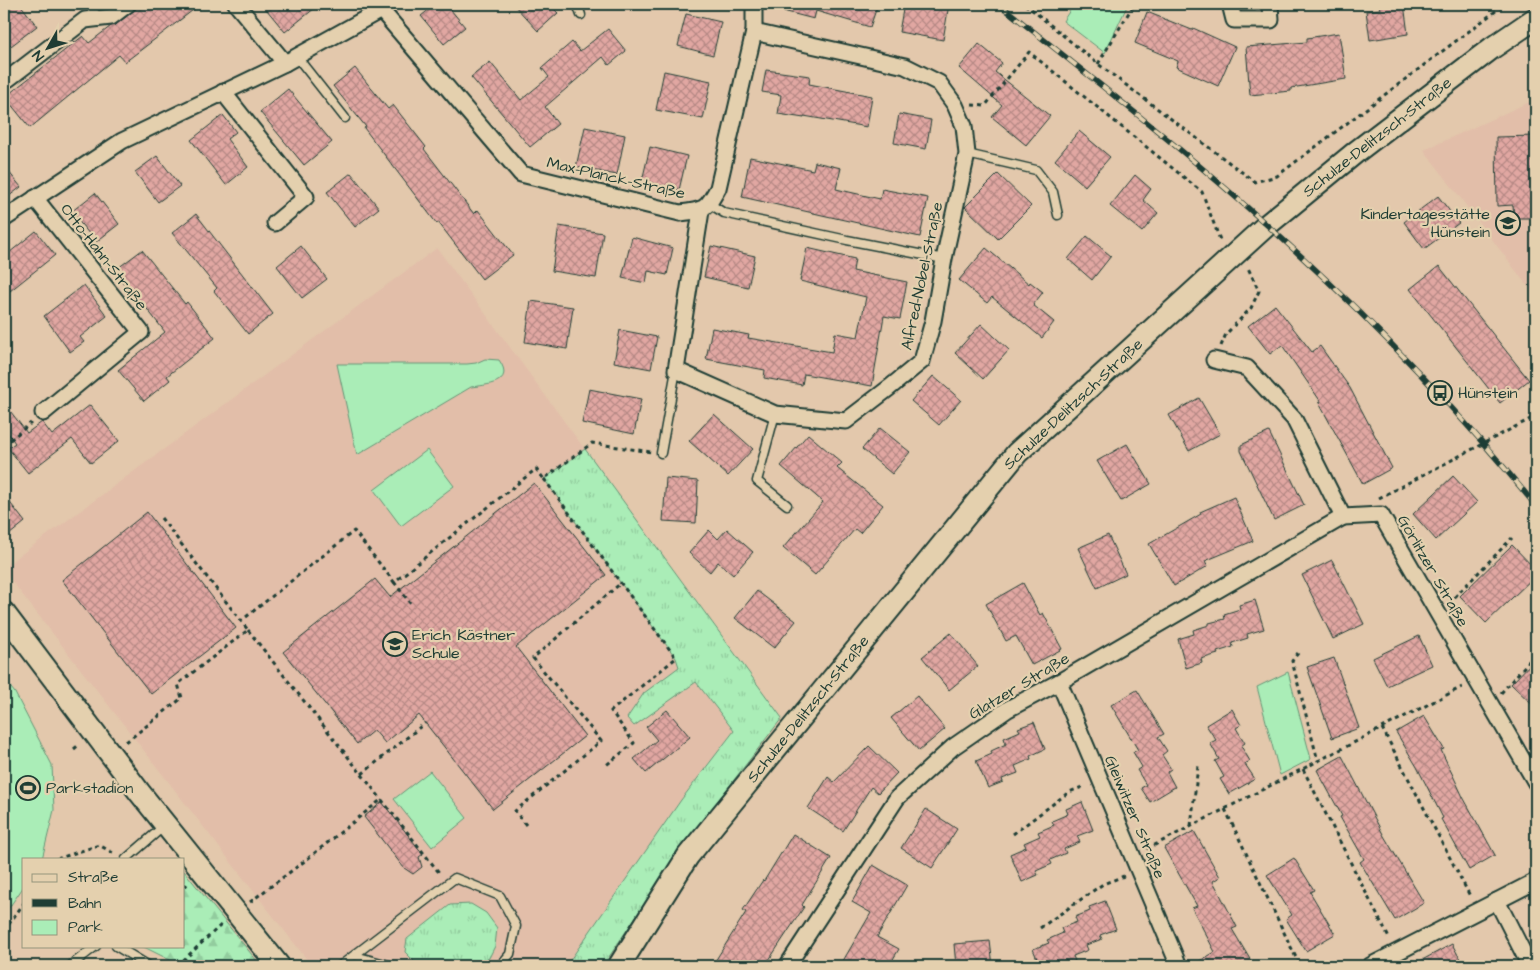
<svg xmlns="http://www.w3.org/2000/svg" width="1540" height="970" viewBox="0 0 1540 970" font-family="'Architects Daughter',sans-serif">
  <style>
    .built { fill: #e2bea9 }
    .grass { fill: url(#grass-tufts); stroke: #649576 }
    .forest { fill: url(#forest-firs); stroke: #649576 }
    .park { fill: #aaedb7; stroke: #649576 }
    .building { fill: url(#building-cross-hatch); stroke: #1f3d34 }
    .lines { fill: none; stroke-linecap: round; stroke-linejoin: round }
    .lane-casing { stroke: #1f3d34; stroke-width: 11 }
    .street-casing { stroke: #1f3d34; stroke-width: 19 }
    .secondary-casing { stroke: #1f3d34; stroke-width: 25 }
    .path { stroke: #1f3d34; stroke-width: 3; stroke-dasharray: 4 4; stroke-linecap: butt }
    .lane { stroke: #e4d0ae; stroke-width: 8 }
    .street { stroke: #e4d0ae; stroke-width: 15 }
    .secondary { stroke: #e4d0ae; stroke-width: 21 }
    .rail-casing { stroke: #1f3d34; stroke-width: 5.5 }
    .rail { stroke: #e4d0ae; stroke-width: 4; stroke-dasharray: 11; stroke-linecap: butt }
    .labels { text-anchor: middle; dominant-baseline: central; stroke-width: 4.5; stroke-linejoin: round; paint-order: stroke }
    .street-label { font-size: 16px; fill: #1f3d34; stroke: #e4d0ae }
    .poi-label { font-size: 16px; fill: #1f3d34; stroke: #e4d0ae; text-anchor: start }
  </style>
  <defs>
    <pattern id="grass-tufts" width="24" height="20" patternUnits="userSpaceOnUse" patternTransform="scale(1.25)"><rect width="24" height="20" fill="#aaedb7"/><path d="M3 7l-1-3M5 7V3M7 7l1-3M15 17l-1-3M17 17v-4M19 17l1-3" fill="none" stroke="#92cc9e"/></pattern>
    <pattern id="forest-firs" width="22" height="20" patternUnits="userSpaceOnUse" patternTransform="scale(1.25)"><rect width="22" height="20" fill="#aaedb7"/><path d="M5 1l3.5 6h-7zM16 11l3.5 6h-7z" fill="#92cc9e"/></pattern>
    <pattern id="building-cross-hatch" width="8" height="8" patternUnits="userSpaceOnUse" patternTransform="scale(1.25)"><rect width="8" height="8" fill="#e1a7a2"/><path d="M0 0l8 8M0 8l8-8" fill="none" stroke="#b68985"/></pattern>
  </defs>
  <rect width="100%" height="100%" fill="#e3c8ac"/>
  <filter id="ink" filterUnits="userSpaceOnUse"><feTurbulence type="fractalNoise" baseFrequency=".02" numOctaves="2"/><feDisplacementMap in="SourceGraphic" scale="10" xChannelSelector="R" yChannelSelector="G"/><feConvolveMatrix kernelMatrix="1 2 1 2 8 2 1 2 1" color-interpolation-filters="sRGB"/></filter>
  <g filter="url(#ink)">
    <g class="built">
      <path d="M1536 99V297L1424 150Z"/>
      <path d="M437 248 782 718 682 847 603 966H312L4 571V567Z"/>
    </g>
    <g class="grass">
      <path d="M585 449 782 718 682 847 603 966H566L681 800 734 731 696 682 634 726 627 718 644 693 679 667 676 658 544 479Z"/>
      <path d="M471 904 486 913 497 928 495 946 489 958 475 966H425L415 962 405 952 407 939 450 905Z"/>
    </g>
    <path class="forest" d="M184 871 261 966H182L142 946H184Z"/>
    <g class="park">
      <path d="M1074 4H1128L1105 53 1063 21Z"/>
      <path d="M485 359 499 360C516 384 485 385 471 387L357 455 337 364H467L476 363Z"/>
      <path d="M427 450 454 486 401 526 374 490Z"/>
      <path d="M1288 672 1311 759 1280 775 1257 687Z"/>
      <path d="M4 679 15 693 52 765 54 810 42 859H24V886L4 915Z"/>
      <path d="M430 771 467 818 432 847 394 799Z"/>
    </g>
    <g class="building">
      <path d="M4 4H20L37 26 11 46 4 37Z"/>
      <path d="M142 4H201L125 62 119 55 30 128 5 97 83 36 89 43 111 26 117 24Z"/>
      <path d="M262 4H320L285 32Z"/>
      <path d="M436 4H446L465 27 444 44 421 16Z"/>
      <path d="M513 4H549L558 13 538 31Z"/>
      <path d="M775 4H878L870 27 816 11 814 19 775 9Z"/>
      <path d="M904 4H949L943 40 899 32Z"/>
      <path d="M1379 4H1404L1408 34 1370 40 1366 11 1380 9Z"/>
      <path d="M1147 12 1192 30 1193 28 1235 47 1218 86 1176 67 1178 61 1135 43Z"/>
      <path d="M686 14 721 22 713 55 678 46Z"/>
      <path d="M608 29 626 51 609 65 603 57 545 107 558 124 530 147 471 77 490 62 521 100 549 77 542 68 572 42 580 51Z"/>
      <path d="M1339 33 1346 79 1291 88V91L1250 95 1246 47 1307 42V38Z"/>
      <path d="M979 44 1002 63 995 72 1050 116 1026 145 992 117 1002 105 959 68Z"/>
      <path d="M355 68 388 109 393 105 426 147 424 149 474 214 478 210 513 255 482 279 438 222 437 224 364 128 366 127 333 86Z"/>
      <path d="M766 70 810 76 809 84 872 96 867 127 804 116V118L778 114 781 95 762 92Z"/>
      <path d="M664 71 711 81 703 119 656 110Z"/>
      <path d="M288 89 332 142 304 165 260 112Z"/>
      <path d="M899 114 931 120 926 149 894 143Z"/>
      <path d="M223 115 236 132 227 139 248 167 226 185 191 140Z"/>
      <path d="M585 127 625 135 617 175 576 167Z"/>
      <path d="M1079 131 1110 157 1085 186 1055 160Z"/>
      <path d="M1536 136V218H1514L1513 205 1497 206 1496 137Z"/>
      <path d="M650 147 687 156 679 190 642 181Z"/>
      <path d="M157 156 180 186 158 202 135 172Z"/>
      <path d="M750 157 813 170 815 162 841 168 836 189 880 199 882 189 928 198 920 237 742 197Z"/>
      <path d="M4 166 21 187 4 200Z"/>
      <path d="M351 173 379 208 355 227 327 192Z"/>
      <path d="M998 174 1031 206 998 239 965 207Z"/>
      <path d="M1135 175 1151 189 1143 200 1158 213 1142 232 1110 206Z"/>
      <path d="M95 193 119 224 96 242 71 212Z"/>
      <path d="M1438 196 1459 223 1424 249 1404 222Z"/>
      <path d="M196 214 273 314 248 334 214 291 217 288 172 233Z"/>
      <path d="M559 226 603 233 596 278 552 271Z"/>
      <path d="M36 231 55 255 10 291 4 283V257Z"/>
      <path d="M1087 236 1111 256 1092 280 1068 259Z"/>
      <path d="M632 237 673 248 667 275 648 271 646 283 622 278Z"/>
      <path d="M301 246 327 279 302 298 277 266Z"/>
      <path d="M711 246 755 256 748 287 704 277Z"/>
      <path d="M807 248 855 259 853 271 907 282 900 319 884 316 872 386 804 374 802 385 764 378 765 370 706 359 712 328 749 335 748 338 832 352 835 333 858 337 866 297 800 281Z"/>
      <path d="M986 248 1029 284 1030 282 1043 292 1033 305 1054 322 1042 338 992 297 987 303 959 280Z"/>
      <path d="M142 250 185 304 187 302 215 338 167 376 170 380 144 401 118 370 165 332 144 305 142 306 114 271Z"/>
      <path d="M1439 266 1529 380 1500 403 1410 289Z"/>
      <path d="M84 285 107 316 80 337 84 342 70 352 44 316Z"/>
      <path d="M531 301 573 307 567 349 525 342Z"/>
      <path d="M1275 305 1312 352 1320 346 1350 388 1392 468 1363 484 1319 403 1321 402 1282 345 1270 354 1248 326Z"/>
      <path d="M981 324 1009 350 983 379 955 353Z"/>
      <path d="M620 330 657 337 651 369 614 362Z"/>
      <path d="M933 376 961 400 939 425 911 401Z"/>
      <path d="M589 389 641 399 634 434 582 423Z"/>
      <path d="M1199 398 1220 434 1189 451 1169 415Z"/>
      <path d="M4 403 27 433 42 422 52 435 90 405 119 441 91 463 72 439 28 473 8 448 15 443 4 427Z"/>
      <path d="M714 414 753 449 728 476 689 441Z"/>
      <path d="M880 428 910 452 892 474 862 449Z"/>
      <path d="M1269 432 1304 505 1274 520 1241 451V445Z"/>
      <path d="M808 434 842 463 837 468 883 505 860 533 855 529 815 575 783 548 823 502 781 466Z"/>
      <path d="M1127 444 1151 484 1121 501 1097 461Z"/>
      <path d="M1453 476 1477 502 1436 540 1413 514Z"/>
      <path d="M666 478 698 481 696 523 663 521Z"/>
      <path d="M534 483 606 575 516 647 585 736 493 809 419 715 385 743 374 730 357 744 283 652 375 579 390 597Z"/>
      <path d="M4 495 25 522 4 539Z"/>
      <path d="M1234 497 1253 541 1205 561 1208 566 1174 586 1149 544 1201 514 1200 512Z"/>
      <path d="M147 512 236 628 151 694 62 580Z"/>
      <path d="M727 529 753 552 733 575 718 562 710 572 689 553 709 530 718 539Z"/>
      <path d="M1108 535 1126 574 1097 588 1078 548Z"/>
      <path d="M1512 545 1536 570V575L1486 623 1460 596Z"/>
      <path d="M1332 560 1364 624 1333 639 1302 575Z"/>
      <path d="M1023 583 1040 615 1043 613 1062 649 1032 665 1016 636 1006 641 986 604Z"/>
      <path d="M757 591 796 621 774 648 735 618Z"/>
      <path d="M1255 600 1264 629 1247 634 1248 638 1232 643 1233 647 1217 652 1218 654 1201 659 1202 663 1186 668 1178 639 1194 634 1193 630 1209 625V623L1225 619 1224 614 1240 609 1239 605Z"/>
      <path d="M951 633 978 666 949 690 922 657Z"/>
      <path d="M1419 636 1432 665 1387 686 1373 658Z"/>
      <path d="M1334 658 1359 728 1332 738 1307 667Z"/>
      <path d="M1536 658V708L1511 684Z"/>
      <path d="M1137 690 1164 734 1158 737 1167 751 1162 755 1171 769 1167 772 1175 787 1150 802 1141 788 1146 785 1137 770 1142 767 1133 752 1138 750 1111 705Z"/>
      <path d="M917 696 945 729 919 751 891 718Z"/>
      <path d="M1232 709 1241 725 1236 728 1245 743 1241 746 1250 761 1245 764 1255 779 1229 794 1220 779 1224 777 1215 761 1219 759 1210 743 1216 740 1206 725Z"/>
      <path d="M667 710 690 737 646 773 634 759 657 740 646 727Z"/>
      <path d="M1424 716 1444 749 1441 750 1463 797 1495 855 1469 870 1441 819 1443 818 1417 767 1396 732Z"/>
      <path d="M1034 722 1045 749 1030 756 1031 759 1015 766 1018 773 1002 779 1003 782 988 788 976 761 992 754 991 751 1006 744 1004 738 1020 731 1018 728Z"/>
      <path d="M869 746 897 773 878 793 871 787 843 831 808 808 828 777 834 782Z"/>
      <path d="M1342 756 1384 836 1424 903 1395 920 1360 862 1364 859 1340 817 1342 816 1317 770Z"/>
      <path d="M382 802 423 854 419 857 422 867 413 874 404 868 364 817Z"/>
      <path d="M1082 802 1093 830 1077 836 1080 842 1064 849 1066 853 1050 860 1052 864 1036 871 1038 875 1022 882 1010 854 1026 847 1024 843 1040 836 1038 832 1054 825 1052 821 1068 814 1066 809Z"/>
      <path d="M926 809 957 829 932 868 901 848Z"/>
      <path d="M1194 831 1220 877 1213 881 1237 927 1232 929 1254 966H1191L1215 952 1192 908 1197 906 1164 848Z"/>
      <path d="M793 834 831 858 802 905 804 907 765 966H712L746 912 743 910 763 880 764 881Z"/>
      <path d="M1294 858 1314 890 1310 892 1335 934 1306 951 1286 919 1292 915 1267 875Z"/>
      <path d="M873 865 907 885 877 937 899 949 889 966H840L871 913 852 902Z"/>
      <path d="M1105 901 1116 929 1100 935 1102 939 1086 945 1088 950 1073 956 1075 961 1062 966H1040L1033 949 1049 943 1047 940 1063 933 1061 928 1077 922 1075 917 1090 911 1089 907Z"/>
      <path d="M990 941 993 966H956L954 944Z"/>
      <path d="M1452 944 1464 966H1411Z"/>
    </g>
    <g class="lines">
      <defs>
        <g id="lane">
          <path d="M88 4 99 18"/>
          <path d="M577 4 581 15"/>
          <path d="M297 57 345 118"/>
          <path d="M967 154 1036 170 1053 192 1058 215"/>
          <path d="M710 204 724 213 847 240 944 259"/>
          <path d="M775 414 757 481 787 505"/>
          <path d="M661 453 676 370"/>
          <path d="M126 859 164 826"/>
          <path d="M116 946 149 966"/>
          <path d="M355 956 393 966"/>
          <path d="M70 966 96 946"/>
          <path d="M340 966 455 878 500 896 516 926 510 954 500 966"/>
        </g>
        <g id="street">
          <path d="M236 4 285 63"/>
          <path d="M376 4 521 174 680 213C705 210 706 210 718 188L754 32V4"/>
          <path d="M1230 4 1234 20H1271L1270 4"/>
          <path d="M4 74 8 79 85 20 111 17 128 4"/>
          <path d="M223 92 306 197 275 223"/>
          <path d="M35 198 141 332 43 413"/>
          <path d="M701 211 676 370 775 414 846 421 889 388 922 361 933 321 944 259 967 154 964 126 955 105 939 83 905 66 754 32"/>
          <path d="M4 219 122 141 285 63 381 10 388 5"/>
          <path d="M1214 360 1247 368 1294 419 1343 517 1381 515 1536 783"/>
          <path d="M1059 682 1179 966"/>
          <path d="M1497 901 1530 966"/>
          <path d="M787 966 897 798 953 747 1008 709 1059 682 1343 517"/>
          <path d="M1370 966 1536 881"/>
        </g>
        <g id="secondary">
          <path d="M4 613 140 793 279 966"/>
          <path d="M619 966 688 856 1017 453 1267 225 1356 152 1492 48 1536 18"/>
        </g>
      </defs>
      <use href="#lane" class="lane-casing"/>
      <use href="#street" class="street-casing"/>
      <use href="#secondary" class="secondary-casing"/>
      <g class="path">
        <path d="M1025 4 1098 64 1255 182 1277 176 1505 4"/>
        <path d="M1098 64 1134 4H1143"/>
        <path d="M972 105 985 106 1029 52 1202 192 1220 240"/>
        <path d="M1221 346 1226 334 1251 308 1259 291 1248 268"/>
        <path d="M4 445 31 423"/>
        <path d="M544 479 676 658 611 711 634 743 605 766"/>
        <path d="M1379 498 1536 416"/>
        <path d="M161 518 241 621"/>
        <path d="M394 582 410 603"/>
        <path d="M1449 603 1512 538"/>
        <path d="M248 630 441 875"/>
        <path d="M1298 653 1292 661 1318 761"/>
        <path d="M1501 693 1536 653"/>
        <path d="M1382 728 1471 898"/>
        <path d="M126 742 182 698 178 684 248 630 241 621 354 531 394 582 536 469 544 479 592 443 651 452"/>
        <path d="M74 749 80 744"/>
        <path d="M1303 769 1390 940"/>
        <path d="M362 774 425 723"/>
        <path d="M1225 809 1300 966"/>
        <path d="M526 825 515 811 601 741 533 658 621 583"/>
        <path d="M1191 826 1198 766"/>
        <path d="M1013 834 1069 792 1085 786"/>
        <path d="M1147 849 1462 687"/>
        <path d="M57 859 99 845 115 854"/>
        <path d="M184 884 190 888"/>
        <path d="M250 902 306 860 382 799"/>
        <path d="M1040 928 1103 884 1124 876"/>
        <path d="M4 931 24 903"/>
        <path d="M177 966 222 924"/>
      </g>
      <use href="#lane" class="lane"/>
      <use href="#street" class="street"/>
      <use href="#secondary" class="secondary"/>
      <defs>
        <path id="rail" d="M999 4C1089 76 1181 147 1267 225 1364 312 1454 405 1536 506"/>
      </defs>
      <use href="#rail" class="rail-casing"/>
      <use href="#rail" class="rail"/>
    </g>
  </g>
  <defs>
    <symbol id="school-ring" viewBox="-11 -11 22 22"><circle r="9.5" fill="#e4d0ae" stroke="#1f3d34" stroke-width="1.5"/><path d="M0-5L7-2L0 1L-7-2ZM-4 1L0 2.5L4 1V4Q0 6-4 4Z" fill="#1f3d34"/></symbol>
    <symbol id="bus-ring" viewBox="-11 -11 22 22"><circle r="9.5" fill="#e4d0ae" stroke="#1f3d34" stroke-width="1.5"/><path d="M-5-6H5V4H4V6H2V4H-2V6H-4V4H-5ZM-3.5-4V0h7V-4ZM-3.5 1.2v1.5H-2V1.2ZM2 1.2v1.5H3.5V1.2Z" fill="#1f3d34"/></symbol>
    <symbol id="stadium-ring" viewBox="-11 -11 22 22"><circle r="9.5" fill="#e4d0ae" stroke="#1f3d34" stroke-width="1.5"/><path d="M0-5a6.5 5 0 1 0 0 10a6.5 5 0 1 0 0-10ZM-3.5-1.8h7v3.6h-7Z" fill="#1f3d34"/></symbol>
  </defs>
  <g fill-rule="evenodd">
    <use href="#school-ring" x="1494" y="209" width="28" height="28"/>
    <use href="#bus-ring" x="1426" y="379" width="28" height="28"/>
    <use href="#school-ring" x="381" y="630" width="28" height="28"/>
    <use href="#stadium-ring" x="14" y="774" width="28" height="28"/>
  </g>
  <g class="labels">
    <g class="street-label">
      <text transform="translate(1377 137) rotate(-38)">Schulze-Delitzsch-Straße</text>
      <text transform="translate(616 178) rotate(13)">Max-Planck-Straße</text>
      <text transform="translate(104 257) rotate(52)">Otto-Hahn-Straße</text>
      <text transform="translate(922 276) rotate(-78)">Alfred-Nobel-Straße</text>
      <text transform="translate(1073 404) rotate(-43)">Schulze-Delitzsch-Straße</text>
      <text transform="translate(1433 571) rotate(60)">Görlitzer Straße</text>
      <text transform="translate(1019 686) rotate(-31)">Glatzer Straße</text>
      <text transform="translate(808 709) rotate(-51)">Schulze-Delitzsch-Straße</text>
      <text transform="translate(1135 817) rotate(67)">Gleiwitzer Straße</text>
    </g>
    <g class="poi-label">
      <text x="1490" y="214" text-anchor="end">Kindertagesstätte<tspan x="1490" dy="18">Hünstein</tspan></text>
      <text x="1458" y="393">Hünstein</text>
      <text x="412" y="635">Erich Kästner<tspan x="412" dy="18">Schule</tspan></text>
      <text x="46" y="788">Parkstadion</text>
    </g>
  </g>
  <rect width="1540" height="970" fill="none" stroke="#e4d0ae" stroke-width="20"/>
  <rect x="10" y="10" width="1520" height="950" fill="none" stroke="#1f3d34" stroke-width="2" filter="url(#ink)"/>
  <rect x="22" y="858" width="162" height="90" fill="#e4d0ae" stroke="#95957d"/>
  <rect x="32" y="874" width="25" height="8" fill="#e4d0ae" stroke="#95957d"/>
  <text x="68" y="882" font-size="15" fill="#1f3d34">Straße</text>
  <rect x="32" y="899" width="25" height="8" fill="#1f3d34" stroke="#95957d"/>
  <text x="68" y="908" font-size="15" fill="#1f3d34">Bahn</text>
  <rect x="32" y="920" width="25" height="15" fill="#aaedb7" stroke="#95957d"/>
  <text x="68" y="932" font-size="15" fill="#1f3d34">Park</text>
  <g transform="translate(48 48) rotate(231)" stroke="#e4d0ae" stroke-width="4" paint-order="stroke">
  <path d="M0-4L9 19L0 12L-9 19Z" fill="#1f3d34"/>
  <text y="-8" font-size="14" font-weight="bold" text-anchor="middle" fill="#1f3d34">N</text>
  </g>
</svg>
